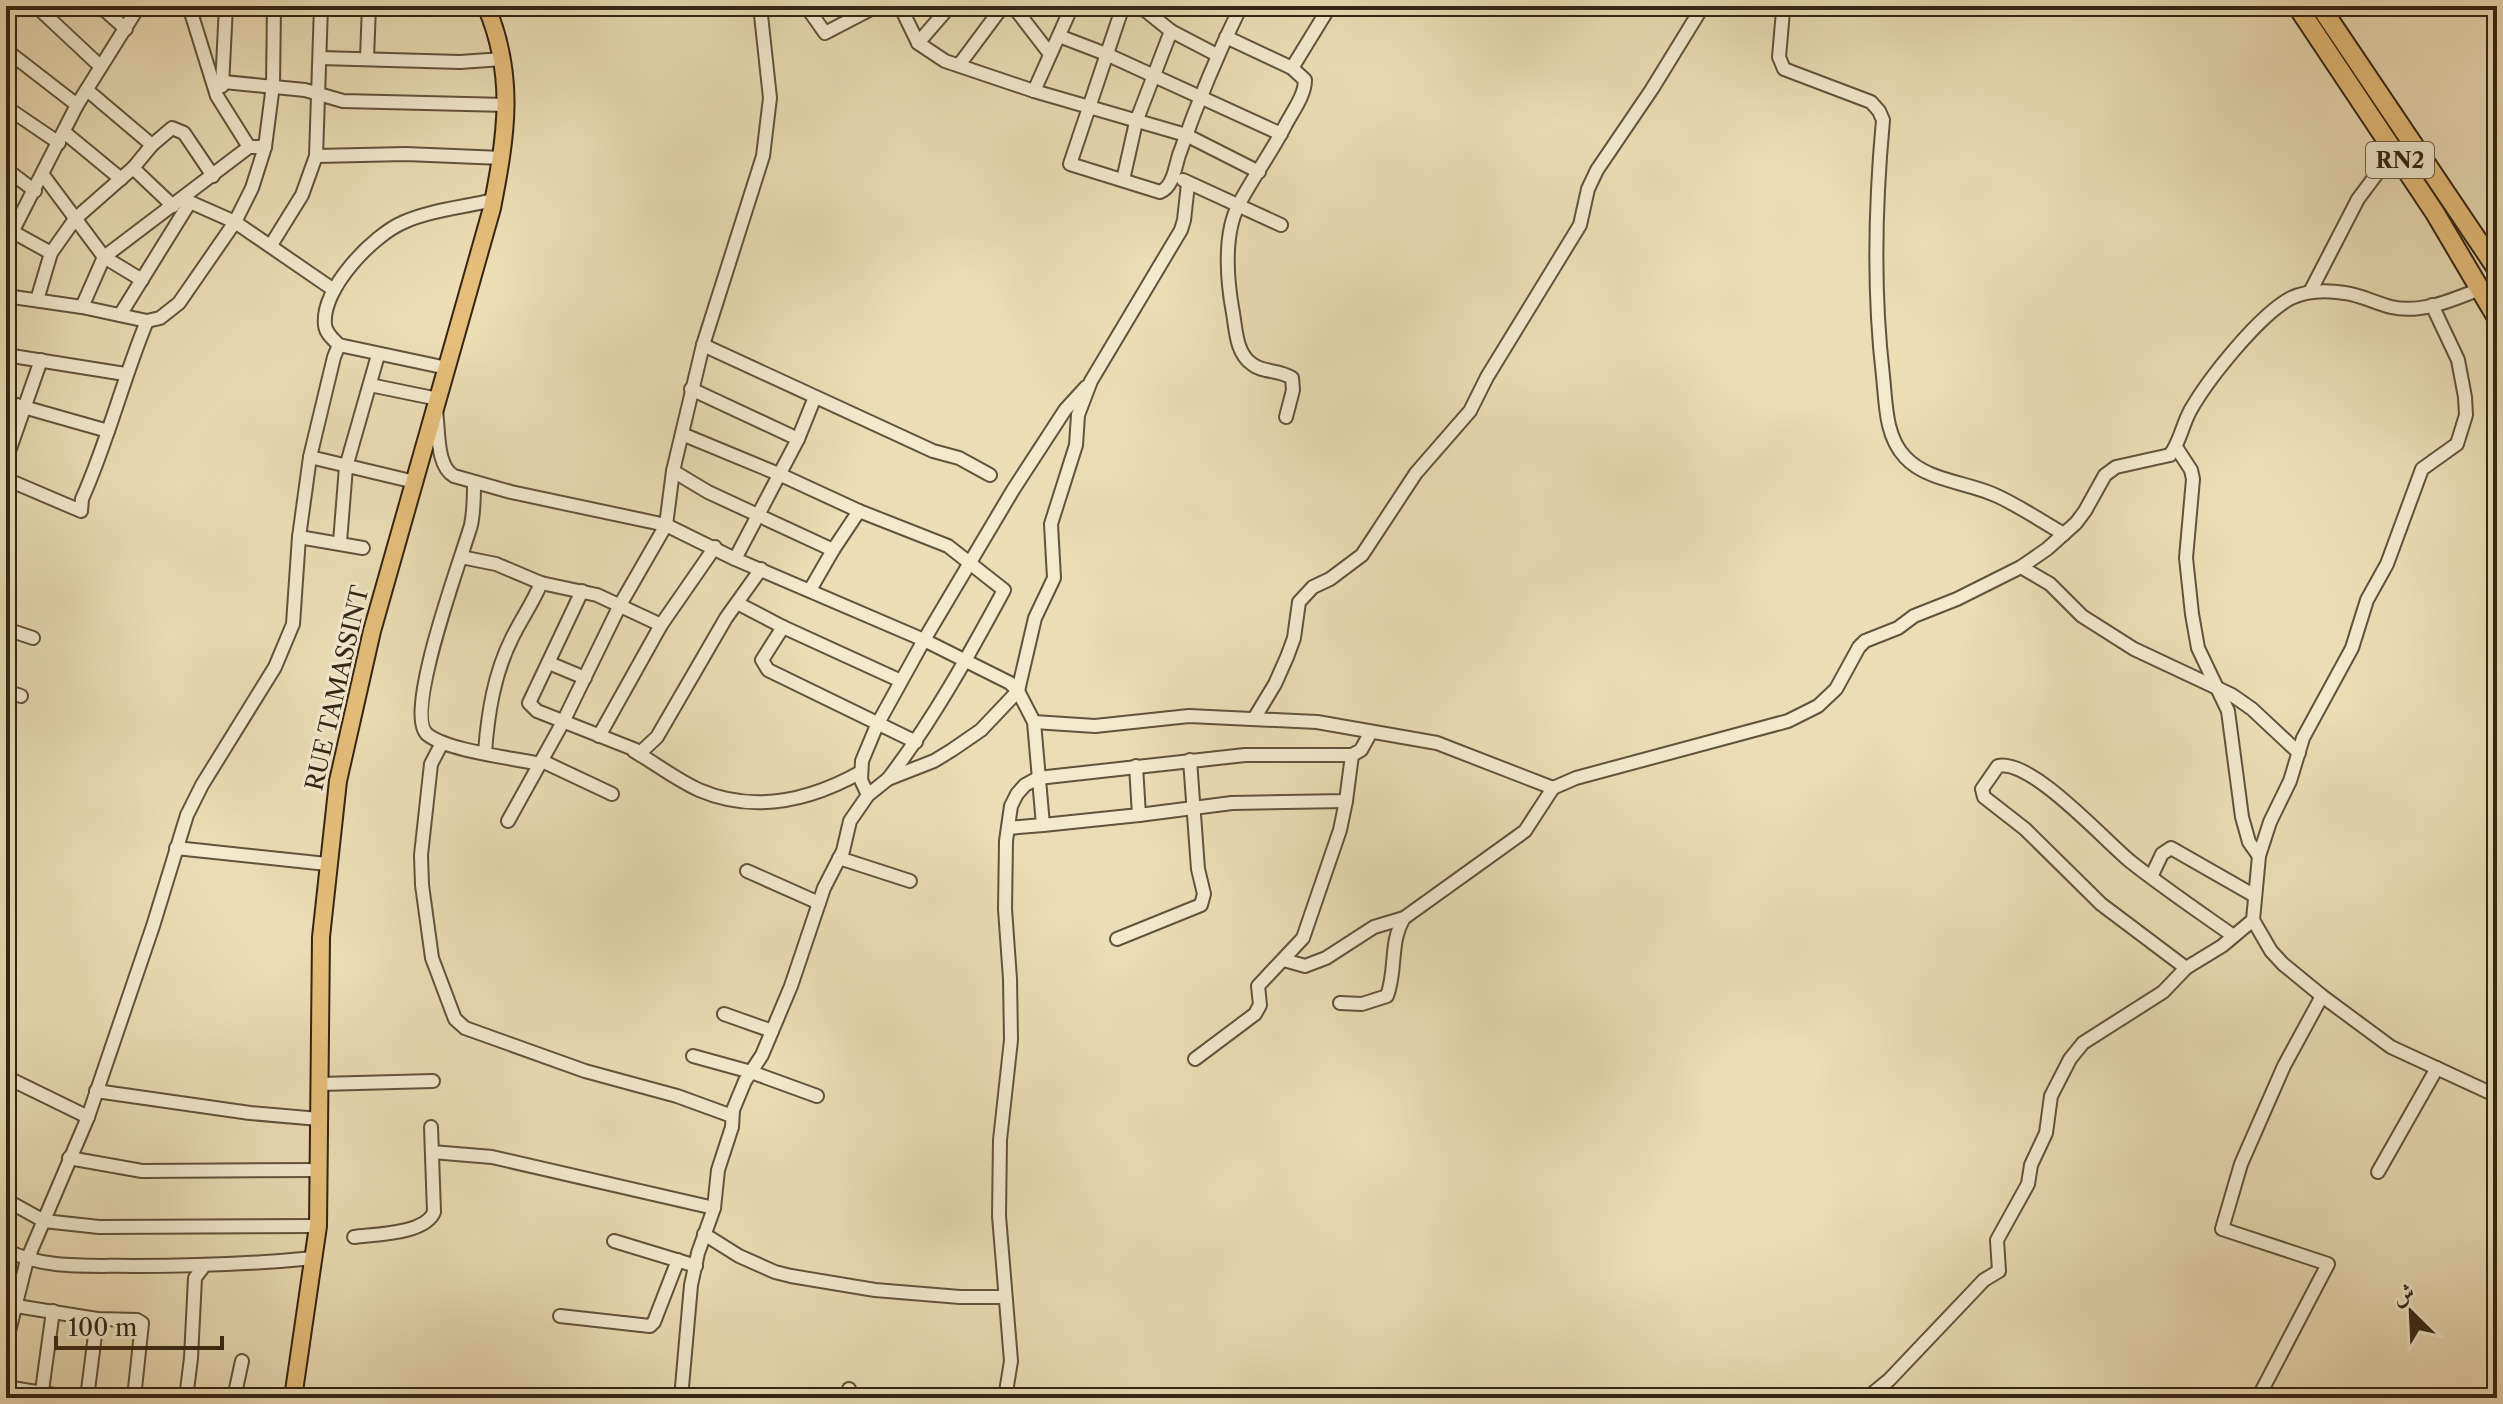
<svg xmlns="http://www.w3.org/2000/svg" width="2503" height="1404" viewBox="0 0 2503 1404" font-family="'Libre Caslon Text',Amiri,serif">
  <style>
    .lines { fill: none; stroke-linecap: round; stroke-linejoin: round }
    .minor-casing { stroke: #62533c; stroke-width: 16 }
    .major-casing { stroke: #342514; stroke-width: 20 }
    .highway-casing { stroke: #342514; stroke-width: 22 }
    .minor { stroke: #f2e9cf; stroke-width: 12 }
    .major { stroke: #e6be7a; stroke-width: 16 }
    .highway { stroke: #e6be7a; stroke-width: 18 }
    .labels { text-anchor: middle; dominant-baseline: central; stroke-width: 6; stroke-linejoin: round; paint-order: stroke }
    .shield { fill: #f2e9cf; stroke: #6d604c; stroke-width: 2 }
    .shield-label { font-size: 22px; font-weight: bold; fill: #342514 }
    .street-label { font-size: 24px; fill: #342514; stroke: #f2e9cf }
  </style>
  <rect width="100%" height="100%" fill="#ebddb5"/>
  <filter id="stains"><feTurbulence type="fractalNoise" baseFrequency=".0025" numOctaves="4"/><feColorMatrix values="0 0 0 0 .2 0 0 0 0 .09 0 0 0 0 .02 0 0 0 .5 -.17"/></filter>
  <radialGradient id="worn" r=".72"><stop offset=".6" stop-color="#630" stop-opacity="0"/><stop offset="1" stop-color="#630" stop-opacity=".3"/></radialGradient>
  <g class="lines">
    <defs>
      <g id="minor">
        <path d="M36 6 100 66"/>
        <path d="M100 6 126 29"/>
        <path d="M189 6 217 96 249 147"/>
        <path d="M806 6 825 33 877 6"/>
        <path d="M900 6 918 43 945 61 1034 91 1186 135 1259 172"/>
        <path d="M1013 6 1050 54"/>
        <path d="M1123 6 1070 164 1160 192C1173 187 1175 168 1179 155 1197 104 1217 55 1241 6"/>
        <path d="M1140 6 1171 31 1217 55"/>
        <path d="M1781 6 1783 11 1779 57 1784 69 1871 102 1879 111 1883 120C1875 206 1873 291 1883 376 1886 403 1885 436 1905 457 1927 481 1967 482 1995 495 2018 505 2041 521 2064 534"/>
        <path d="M1059 36 1106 54 1281 134"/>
        <path d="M1226 37 1292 68 1305 80C1305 95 1293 111 1286 124 1272 152 1253 177 1239 204 1223 234 1227 281 1233 313 1236 330 1236 353 1252 364 1263 373 1278 369 1292 378L1293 390 1286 417"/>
        <path d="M918 43 950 6"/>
        <path d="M6 50 77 105"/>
        <path d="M320 58 460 62 503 59"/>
        <path d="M367 58 369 6"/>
        <path d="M959 65 1003 6"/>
        <path d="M1292 68 1330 6"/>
        <path d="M224 82 305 90 343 101 507 105"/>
        <path d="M222 86 226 6"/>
        <path d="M87 90 152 145"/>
        <path d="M1034 91 1072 6"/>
        <path d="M6 107 59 143"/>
        <path d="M64 132 121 179"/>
        <path d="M316 156 406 154 502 158"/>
        <path d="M133 168 173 206"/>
        <path d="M6 169 35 191"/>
        <path d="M43 175 104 257 142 280"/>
        <path d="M1123 180 1136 122 1171 31"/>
        <path d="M1183 180 1281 225"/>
        <path d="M183 199 235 222 334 290"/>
        <path d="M13 232 51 253"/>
        <path d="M6 244 77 105 139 6"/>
        <path d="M271 245 302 195 316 156 321 6"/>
        <path d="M2482 246 2497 235"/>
        <path d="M2310 292 2358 199 2394 151"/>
        <path d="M6 296 82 307 147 321 160 318 179 303 235 222 252 188 265 147 273 85 274 6"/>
        <path d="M37 300 51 253 75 219 133 168 152 145 172 128 184 133 213 176"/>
        <path d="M2432 305 2458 360 2465 397 2466 415 2457 444 2422 469 2387 564 2367 600 2352 648 2303 738 2290 781 2270 822 2259 856 2253 920 2271 951 2283 964 2322 996 2391 1047 2497 1096"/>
        <path d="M82 307 104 257 249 147H265"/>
        <path d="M120 315 190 202"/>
        <path d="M703 345 933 451 959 458 990 475"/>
        <path d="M6 355 125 374"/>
        <path d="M447 368 339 345C333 339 326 334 325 325 321 289 373 235 404 222 431 210 465 207 493 200"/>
        <path d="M370 385 438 399"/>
        <path d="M691 389 798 439"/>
        <path d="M6 402 108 431"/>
        <path d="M436 411C439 430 436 466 454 476L511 492 666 525 735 559 924 640 1010 683 1018 691 1034 722 1043 825 1139 815 1136 766"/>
        <path d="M682 434 781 475 859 511 948 546 1004 590C969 655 933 720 888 779"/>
        <path d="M2176 447 2191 470 2193 479 2186 558 2192 614 2198 648 2228 711 2242 817 2249 842 2259 856"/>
        <path d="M310 457 415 482"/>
        <path d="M6 460 41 360"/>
        <path d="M673 471 708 492 833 550"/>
        <path d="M6 479 81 511 82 499C108 441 123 379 147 321"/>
        <path d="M474 483C474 497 474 511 471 525 462 557 402 716 428 735 449 751 513 758 540 764"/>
        <path d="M299 537 363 548"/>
        <path d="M340 542 346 467 378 355"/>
        <path d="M461 557 496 564 541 583 597 595 661 625"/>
        <path d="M735 559 798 439 815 397"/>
        <path d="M2021 567 2050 584 2082 616 2134 649 2232 695 2252 709 2299 753"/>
        <path d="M810 590 833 550 859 511"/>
        <path d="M582 591 529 703 537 711 641 752 657 737 726 618 761 569"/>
        <path d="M737 603 783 627 901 681"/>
        <path d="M783 627 762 660 768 670 916 742"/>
        <path d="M6 629 33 638"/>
        <path d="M549 663 585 678"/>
        <path d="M6 691 21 696"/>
        <path d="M1255 717 1275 684 1287 657 1294 638 1299 602 1313 587 1330 579 1362 555 1416 473 1470 411 1487 377 1580 225 1588 189 1597 170 1652 89 1703 6"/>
        <path d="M1034 722 1095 726 1189 716 1317 722 1437 743 1553 788 1576 778 1788 721 1818 706 1836 689 1859 647 1865 641 1898 628 1914 616 1957 599 2021 567 2047 549 2076 523 2085 511 2105 475 2116 467 2170 455C2180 442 2182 426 2190 411 2208 379 2259 315 2291 298 2308 290 2327 290 2345 293 2361 295 2375 303 2391 307 2421 314 2452 300 2480 289"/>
        <path d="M599 736 661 625 715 547"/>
        <path d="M442 743 431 764 421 855 422 885 432 958 455 1019 465 1028 585 1071 677 1096 732 1116"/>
        <path d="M634 751C656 764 677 780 699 790 755 814 811 800 861 772"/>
        <path d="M485 752C488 713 494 674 512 638 521 619 533 603 541 583"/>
        <path d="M542 761 612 794"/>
        <path d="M868 795 861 780 862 761 877 725 924 640 1013 490 1065 410 1086 387"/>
        <path d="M1139 815 1232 803 1346 801 1352 755"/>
        <path d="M508 821 563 722 620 605 666 525 673 471 703 345 763 156 770 98 760 6"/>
        <path d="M1008 828 1043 825"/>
        <path d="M176 848 327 864"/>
        <path d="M839 858 910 881"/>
        <path d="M747 871 819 903"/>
        <path d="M2151 877 2162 854 2171 848 2255 896"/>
        <path d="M1117 939 1201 905 1204 894 1198 869 1190 760"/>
        <path d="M1284 960 1305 966 1326 958 1374 927 1404 918"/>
        <path d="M2186 968 2101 904 2025 829 1984 797 1982 789 1998 766C2031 758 2105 841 2131 862 2164 888 2198 911 2232 935"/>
        <path d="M1340 1003 1362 1004 1387 996C1397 969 1389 943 1404 918L1525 831 1553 788"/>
        <path d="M724 1014 772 1031"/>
        <path d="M693 1056 751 1072 817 1096"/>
        <path d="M1195 1059 1255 1014 1260 1005 1258 986 1303 938 1340 830 1346 801"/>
        <path d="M6 1077 88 1117"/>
        <path d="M320 1084 433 1081"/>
        <path d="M96 1091 250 1113 319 1119"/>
        <path d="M432 1152 492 1157 714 1208"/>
        <path d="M69 1158 142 1171 320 1170"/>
        <path d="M2378 1172 2437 1068"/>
        <path d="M6 1200 44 1221 99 1227 318 1226"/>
        <path d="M704 1234 739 1256 775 1272 791 1276 875 1290 960 1297H1005"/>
        <path d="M354 1237C376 1234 425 1234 434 1212L431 1127"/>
        <path d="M614 1241 696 1266"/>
        <path d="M6 1250C45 1270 91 1265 134 1266 194 1266 254 1264 314 1258"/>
        <path d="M16 1306 97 1319 137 1320 142 1323 134 1398"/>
        <path d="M560 1316 650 1326 654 1322 678 1260"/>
        <path d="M6 1343 27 1260 88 1117 153 926 187 815 202 785 275 667 293 624 299 537 310 457 334 357 339 345"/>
        <path d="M6 1387 73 1398"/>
        <path d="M849 1389V1398"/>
        <path d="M41 1398 53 1311"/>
        <path d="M87 1398 97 1319"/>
        <path d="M186 1398 191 1358 195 1278 204 1266"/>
        <path d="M234 1398 242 1361"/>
        <path d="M681 1398 691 1285 698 1253 714 1208 718 1170 732 1127 733 1110 745 1081 762 1055 791 986 824 888 843 851 850 821 868 795 888 779 934 761 952 750 981 730 1018 691 1035 618 1054 578 1051 524 1076 445 1078 415 1091 381 1181 230 1184 220 1188 184"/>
        <path d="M1005 1398 1011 1361 999 1216 1000 1140 1011 1040 1010 979 1005 909 1006 841 1011 806 1017 794 1025 785 1038 778 1245 755H1352L1361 750 1371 732"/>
        <path d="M1867 1398 1889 1380 1984 1280 1999 1271 1997 1240 2028 1184 2031 1165 2046 1133 2051 1096 2070 1059 2083 1043 2163 992 2186 968 2222 946 2253 920"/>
        <path d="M2258 1398 2328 1264 2222 1229 2241 1164 2284 1066 2322 996"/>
      </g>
      <path id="major" d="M293 1398 318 1226 321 937 338 781 372 631 492 208C506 136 516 76 486 6"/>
      <g id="highway">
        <path d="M2297 6 2435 213 2497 318"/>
        <path d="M2320 6 2497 269"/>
      </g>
    </defs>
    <use href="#minor" class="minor-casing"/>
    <use href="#major" class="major-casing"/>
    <use href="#highway" class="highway-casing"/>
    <use href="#minor" class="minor"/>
    <use href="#major" class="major"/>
    <use href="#highway" class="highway"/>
  </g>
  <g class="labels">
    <rect class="shield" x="2366" y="142" width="68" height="36" rx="6"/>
    <g class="shield-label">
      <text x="2400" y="160">RN2</text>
    </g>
    <g class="street-label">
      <text transform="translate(337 688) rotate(-77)">RUE TAMASSINT</text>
    </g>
  </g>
  <rect width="2503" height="1404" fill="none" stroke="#ebddb5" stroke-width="32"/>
  <rect x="8" y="8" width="2487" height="1388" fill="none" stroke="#342514" stroke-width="4"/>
  <rect x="16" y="16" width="2471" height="1372" fill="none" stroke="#342514" stroke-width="2"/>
  <g transform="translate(2411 1312) rotate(336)" stroke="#f2e9cf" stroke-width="6" paint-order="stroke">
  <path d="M0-6L14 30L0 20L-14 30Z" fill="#342514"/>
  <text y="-12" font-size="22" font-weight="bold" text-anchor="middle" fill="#342514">ش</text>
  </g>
  <path d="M56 1336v12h166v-12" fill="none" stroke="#342514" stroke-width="4"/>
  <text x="68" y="1336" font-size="24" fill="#342514" stroke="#f2e9cf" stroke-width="6" paint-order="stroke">100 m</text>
  <rect width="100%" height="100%" filter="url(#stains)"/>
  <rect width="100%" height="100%" fill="url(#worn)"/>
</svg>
